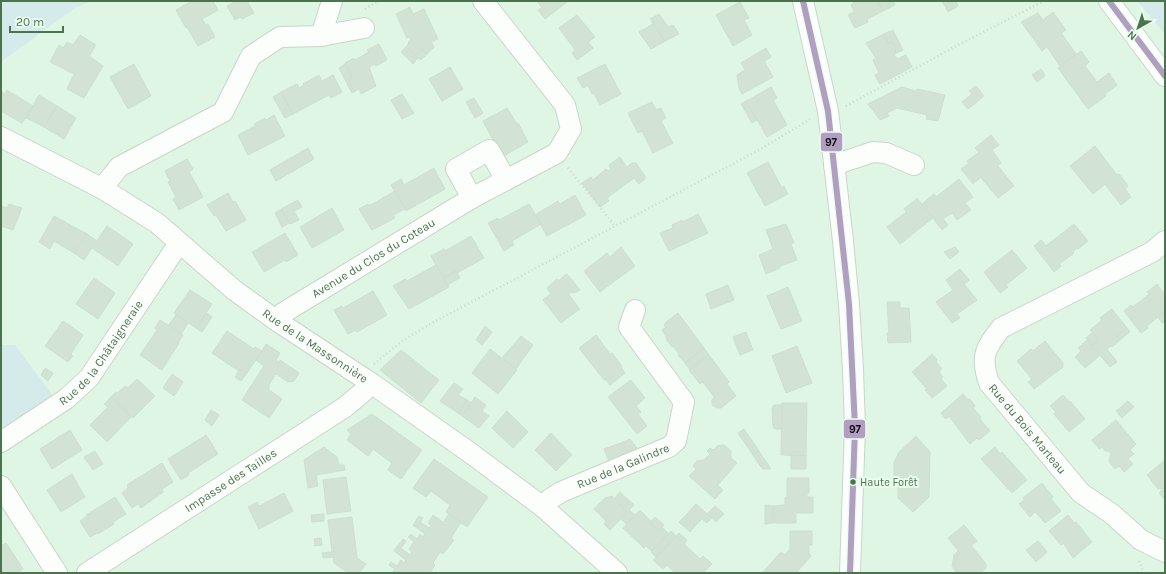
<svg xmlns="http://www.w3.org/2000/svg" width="1166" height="574" viewBox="0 0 1166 574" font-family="Karla,sans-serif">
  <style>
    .residential { fill: #e0f6e5 }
    .green { fill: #d5eaeb }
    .building { fill: #d2e3d4; stroke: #cce0cf }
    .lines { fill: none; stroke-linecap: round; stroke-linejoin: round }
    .minor-casing { stroke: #c7d6ca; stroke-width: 22 }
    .path { stroke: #cbd8cc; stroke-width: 2.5; stroke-dasharray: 1 3; stroke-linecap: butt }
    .minor { stroke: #fcfefc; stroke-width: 20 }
    .bus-1-casing { stroke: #ebfff1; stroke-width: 9 }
    .bus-1 { stroke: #b19ec1; stroke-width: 6 }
    .bus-dot { fill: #4b744c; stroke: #ebfff1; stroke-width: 1.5 }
    .labels { text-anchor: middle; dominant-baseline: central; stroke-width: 4; stroke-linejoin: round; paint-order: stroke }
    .bus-label { font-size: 11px; fill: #4b744c; stroke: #ebfff1; text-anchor: start }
    .street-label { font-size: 12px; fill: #4b744c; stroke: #ebfff1 }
    .line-badge { stroke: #ebfff1; stroke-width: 1.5 }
    .pale-badge-label { font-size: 11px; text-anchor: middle; font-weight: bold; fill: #111 }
  </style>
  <rect width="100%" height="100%" fill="#eaf7ee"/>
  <path class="residential" d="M93 1H1165V573H1V62L75 8Z"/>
  <g class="green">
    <path d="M1 1H93L75 8 1 62Z"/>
    <path d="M1137 1H1165V34Z"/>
    <path d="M1 345H15L59 404 1 442Z"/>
  </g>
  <g class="building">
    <path d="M192 1H213L218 10 202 19 206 25 208 24 215 37 198 46 187 27 186 28 176 10Z"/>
    <path d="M232 1H247L254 13 242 19 240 17 235 20 227 6 233 3Z"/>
    <path d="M537 1H566L567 2 545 19 538 10 542 8Z"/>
    <path d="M852 1H878L883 11 867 19 868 22 855 28 848 15 854 12 851 5 854 3Z"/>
    <path d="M878 1H893L895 5 883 11Z"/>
    <path d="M942 1H956L958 6 948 12Z"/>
    <path d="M740 2 749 18 744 20 752 35 733 46 716 15Z"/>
    <path d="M410 7 413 14 424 9 438 39 431 42 434 47 427 54 421 49 415 55 406 47 409 43 408 42 411 39 410 37 407 38 396 14Z"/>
    <path d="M1053 12 1066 30 1061 33 1076 54 1060 66 1047 47 1042 51 1024 26 1040 16 1043 20Z"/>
    <path d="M1038 13 1040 16 1024 26 1021 22Z"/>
    <path d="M659 14 668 27 673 25 679 34 665 41 650 19Z"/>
    <path d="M577 15 595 37 588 42 593 48 577 60 572 53 575 50 559 28Z"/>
    <path d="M653 24 665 41 651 49 639 32Z"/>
    <path d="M893 30 903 50 894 54 896 49 892 42 888 43 884 34Z"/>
    <path d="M884 34 888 43 892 42 896 49 894 54 897 59 906 55 912 67 880 84 875 75 879 73 873 60 876 58 866 43Z"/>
    <path d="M80 35 96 45 89 56 103 66 84 98 67 89 74 74 50 62 59 45 63 48 67 42 73 45Z"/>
    <path d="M379 44 387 60 376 66 375 64 369 67 376 86 361 94 359 89 354 92 348 80 352 78 345 63 354 58 355 60 369 52 367 50Z"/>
    <path d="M406 47 418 58 413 64 401 52Z"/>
    <path d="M766 48 771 57 764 61 773 77 742 94 739 88 737 75 745 70 741 63Z"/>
    <path d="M421 49 427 54 421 60 415 55Z"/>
    <path d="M1081 51 1089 62 1085 66 1097 82 1109 73 1117 85 1105 94 1106 96 1088 109 1058 68Z"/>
    <path d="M134 64 151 96 128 109 110 77Z"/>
    <path d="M345 64 352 78 348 80 354 92 352 93 339 68Z"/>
    <path d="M605 64 621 94 600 105 594 93 592 94 588 86 583 88 577 78Z"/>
    <path d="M450 67 463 89 442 101 429 79Z"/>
    <path d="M1041 69 1045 76 1037 82 1032 75Z"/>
    <path d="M319 75 322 81 333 75 342 92 331 98 329 95 293 114 281 92 297 84 299 88 304 85 303 84Z"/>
    <path d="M976 86 984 96 968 109 962 102 972 94 969 91Z"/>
    <path d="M771 87 777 98 773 100 787 125 767 137 749 106 744 109 741 104Z"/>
    <path d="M902 87 916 91 917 89 945 95 938 121 926 119 927 115 897 108 887 113 889 116 880 120 868 104Z"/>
    <path d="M1 90 5 95 7 90 33 106 26 118 22 123 1 111Z"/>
    <path d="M281 92 293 114 285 118 273 97Z"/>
    <path d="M402 94 414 113 402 119 391 100Z"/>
    <path d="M39 95 57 106 44 127 26 118Z"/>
    <path d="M474 98 483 113 475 118 466 102Z"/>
    <path d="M652 102 656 110 661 108 666 118 661 121 673 143 653 153 642 131 638 133 628 113Z"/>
    <path d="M57 106 76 118 64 139 44 127Z"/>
    <path d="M749 106 757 120 752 123 744 109Z"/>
    <path d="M507 108 517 124 518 123 528 142 502 157 483 121Z"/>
    <path d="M274 115 285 136 248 155 238 135 255 126 254 124 265 118 266 120Z"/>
    <path d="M991 135 999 145 992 150 1001 163 998 166 1014 186 998 198 967 161 979 152 975 148Z"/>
    <path d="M1095 146 1117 175 1119 174 1128 186 1125 189 1131 197 1121 205 1105 184 1093 194 1070 166Z"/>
    <path d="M308 148 314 159 276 181 270 170Z"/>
    <path d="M620 157 627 167 632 163H636L645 176V179L639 184 634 178 607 198 609 201 600 207 582 183 591 177 593 180 606 169 608 171 611 169 609 165Z"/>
    <path d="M187 159 193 169 189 172 203 197 179 210 173 199 176 197 168 182 170 181 165 171Z"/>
    <path d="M768 162 782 188 784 186 788 194 765 206 747 173Z"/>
    <path d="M968 164 980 178 973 184 961 169Z"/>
    <path d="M434 168 445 189 406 211 391 185 401 179 404 185Z"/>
    <path d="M959 179 973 197 965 203 971 210 957 220 952 213 943 219 948 225 942 230 922 204 934 194 936 197Z"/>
    <path d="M395 191 405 209 393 215 395 218 372 230 359 209 368 204 369 206Z"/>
    <path d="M228 193 233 202 235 201 246 220 226 231 216 215 214 216 207 205Z"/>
    <path d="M575 195 586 215 547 236 535 215 558 201 560 204Z"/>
    <path d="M917 198 933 218 900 244 887 227 906 212 904 209Z"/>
    <path d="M298 200 302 207 294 211 299 220 290 224 281 209Z"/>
    <path d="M9 204 22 208 13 230 1 226V206L7 208Z"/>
    <path d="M529 204 541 224 512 241 514 245 504 251 488 223 498 218 499 220Z"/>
    <path d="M332 208 344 230 312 248 300 227Z"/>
    <path d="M281 209 289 223 282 227 275 213Z"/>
    <path d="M698 214 708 233 669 251 660 233 673 228 672 225 682 220 683 222Z"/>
    <path d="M54 216 87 234 74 253 54 241 50 249 39 242Z"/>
    <path d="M786 224 794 243 791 244 797 260 780 266V268L766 274 759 255 773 249 766 230Z"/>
    <path d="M1074 224 1088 241 1078 249 1077 248 1073 251 1074 253 1059 264 1061 266 1054 272 1034 246 1041 240 1046 246Z"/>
    <path d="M107 226 133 244 118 266 92 248 84 260 74 253 87 234 97 241Z"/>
    <path d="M285 233 298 255 286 262 285 260 264 272 252 252Z"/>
    <path d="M471 236 484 258 457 273 456 271 443 278 431 256 444 249 445 251Z"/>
    <path d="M621 247 635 266 600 292 584 271 607 253 610 257Z"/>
    <path d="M955 247 959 252 950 259 944 252Z"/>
    <path d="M1012 250 1027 268 1006 285 1008 287 1000 293 984 272Z"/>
    <path d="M436 265 449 287 409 309 393 286 405 279 407 281Z"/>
    <path d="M960 269 969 280 964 284 977 300 957 314 960 318 952 323 936 302 953 290 946 280Z"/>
    <path d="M456 271 460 278 447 285 443 278Z"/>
    <path d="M567 274 580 290 575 293 570 292 569 295 580 309 561 323 543 300 551 294 547 288 557 279 558 281Z"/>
    <path d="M94 278 115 293 98 319 76 304Z"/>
    <path d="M1157 284 1165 295V311L1147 326 1148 328 1141 333 1124 311 1131 305 1133 307 1149 294 1147 292Z"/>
    <path d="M728 285 734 300 711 309 706 294Z"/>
    <path d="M788 287 802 321 781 329 767 296Z"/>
    <path d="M190 290 212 304 196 328 174 313Z"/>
    <path d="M373 291 387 315 357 332 356 330 348 334 334 310 342 306 343 308Z"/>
    <path d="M887 302H900V308H909L911 342 888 343 887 333H889Z"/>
    <path d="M1112 309 1127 328 1117 336 1120 340 1112 347 1111 346 1107 349 1117 362 1110 367 1092 346 1099 340 1090 330 1102 320 1100 318Z"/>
    <path d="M1165 311V321L1162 323 1158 317Z"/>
    <path d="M207 313 212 317 202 332 196 328Z"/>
    <path d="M678 313 704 348 685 363 678 355 679 354 673 346 672 347 666 339 667 338 662 330 666 327 664 325 666 322Z"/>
    <path d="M176 315 188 323 181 334 168 326Z"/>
    <path d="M160 320 183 335 178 343H179L162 370 140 355 157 330 155 328Z"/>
    <path d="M63 321 83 335 71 354 73 356 68 362 45 346Z"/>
    <path d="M485 326 492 332 482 345 476 340Z"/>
    <path d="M1127 328 1130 332 1120 340 1117 336Z"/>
    <path d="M227 331 254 349 255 347 262 351 247 373 240 369 239 371 212 353Z"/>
    <path d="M746 332 753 350 740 355 733 337Z"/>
    <path d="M1092 333 1099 340 1092 346 1086 338Z"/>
    <path d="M596 335 610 354 612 353 622 366 621 367 625 373 610 385 605 379 604 380 579 348Z"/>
    <path d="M521 336 533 345 516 369 502 358Z"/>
    <path d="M1087 340 1100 355 1085 368 1075 357 1081 351 1078 348Z"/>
    <path d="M1045 341 1063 363V367L1034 389 1028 382 1032 379 1017 361 1031 349 1033 351Z"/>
    <path d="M266 344 280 353 276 360 279 362 280 360 299 373 294 381 288 382 276 374 268 386H270L268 389 282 399 269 418 242 400 264 366 256 360Z"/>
    <path d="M797 346 812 383 786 393 772 356Z"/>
    <path d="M704 348 709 355 690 370 685 363Z"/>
    <path d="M490 349 517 370 498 394 472 373Z"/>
    <path d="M401 350 439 380 421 403 380 370Z"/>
    <path d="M932 354 937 360 936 362 942 369 939 372 943 377 941 379 947 386 932 398 925 390 927 389 912 372Z"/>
    <path d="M709 355 729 382 727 384 736 396 721 408H717L712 405V400L714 397 703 382 700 384 689 370Z"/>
    <path d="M45 368 53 373 48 381 41 375Z"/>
    <path d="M240 369 247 373 241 381 235 377Z"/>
    <path d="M172 374 183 382 174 396 163 388Z"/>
    <path d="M137 379 155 396 133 418 111 397 116 392 118 393 125 386 128 388Z"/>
    <path d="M631 380 645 398 636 406 641 412 638 414 647 426 637 434 608 397Z"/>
    <path d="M454 383 463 389 458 395 467 400 458 413 440 401Z"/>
    <path d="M963 394 968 400 970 399 975 406 973 408 981 417 980 419 990 431 979 440 977 438 970 444 949 416 946 419 941 413Z"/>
    <path d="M1063 395 1069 402 1070 401 1085 419 1069 432 1054 414 1056 412 1050 406Z"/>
    <path d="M111 397 131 417 107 442 90 425 108 407 104 404Z"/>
    <path d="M475 397 486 405 482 411 489 416 479 428 462 416Z"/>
    <path d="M467 400 471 403 462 416 458 413Z"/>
    <path d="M1128 401 1134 407 1127 413 1121 407Z"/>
    <path d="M782 403H807L806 456 781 455Z"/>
    <path d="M774 405H782V429H775L773 426 772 408Z"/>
    <path d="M1121 407 1127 413 1122 418 1116 411Z"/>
    <path d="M211 410 219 415 212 426 205 420Z"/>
    <path d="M507 411 528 432 513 448 492 428Z"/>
    <path d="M372 414 422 450 401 479 388 470 392 463 373 449 368 456 347 440 351 434 347 430Z"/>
    <path d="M1116 420 1136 444 1130 450 1134 454 1128 459 1133 464 1124 472 1119 466 1115 469 1109 461 1111 454 1109 451H1105L1102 447 1099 449 1092 440Z"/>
    <path d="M744 429 759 451 753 455 738 433Z"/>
    <path d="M70 430 82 450 52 469 40 449Z"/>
    <path d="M551 433 572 455 556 471 535 450Z"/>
    <path d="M206 435 218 454 188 473 189 475 181 480 168 459Z"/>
    <path d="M916 436 930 452 929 497 913 512 898 498V484L894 483V463L899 452Z"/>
    <path d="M630 439 638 449 629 453 621 443Z"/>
    <path d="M621 443 629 453 609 461 604 449Z"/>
    <path d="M724 445 731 451V458L737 463 718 485 723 490 715 499 689 476 696 469 693 466 697 461 704 460 710 454 707 451 710 448 714 450 717 446Z"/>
    <path d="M324 447 337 457 339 465H344L345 470 316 475 318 486 308 488 304 460Z"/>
    <path d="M995 447 1000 454 1002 452 1027 480 1012 493 981 459Z"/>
    <path d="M95 451 103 464 93 470 84 457Z"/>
    <path d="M759 451 771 469H763L761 467 753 455Z"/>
    <path d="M791 455 806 456V469H791Z"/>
    <path d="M434 459 488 497 467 527 446 512 450 505 431 491 426 497 413 488Z"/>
    <path d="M1165 460V498L1164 499 1159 493 1162 490 1160 488 1158 489 1147 475Z"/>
    <path d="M162 463 173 482 162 489 163 492 141 508 138 504 132 508 122 493 128 488 127 485Z"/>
    <path d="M72 474 85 497 61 512 47 490Z"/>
    <path d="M346 477 351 511 327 514 323 480Z"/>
    <path d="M787 478H809V493H807V497H813V513H796V523H773V506L785 505V497H787Z"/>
    <path d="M1042 483 1053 497 1051 499 1061 511 1045 523 1035 512 1030 517 1019 504 1025 499 1023 498Z"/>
    <path d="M620 492 634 505 627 512 614 499Z"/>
    <path d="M284 493 293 511 259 529 248 507 257 502 259 506Z"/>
    <path d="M612 496 627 512 610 530 604 524 606 521 594 509 605 498Z"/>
    <path d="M115 497 126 514 113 522 114 524 98 534 97 533 90 537 80 521 87 516 86 515Z"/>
    <path d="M696 504 712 518 707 523 702 519 695 526 685 516Z"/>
    <path d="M765 505 773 506V523L765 524Z"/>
    <path d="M715 506 724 514 716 522 707 514Z"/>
    <path d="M629 510 635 515 627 525 621 519Z"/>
    <path d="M640 510 651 521 650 523 659 531 662 527 669 534 652 551 646 546 644 548 623 528Z"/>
    <path d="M324 514V521L312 522 311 515Z"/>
    <path d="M449 514 461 522 451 538 454 540 443 554 440 552 433 563 435 565 430 573H392L395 569 389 565 391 562 397 566 401 560 404 563 406 560 394 551 403 539 406 541 401 548 410 555 412 552 409 549 414 542 408 537 411 534 417 539 420 534 423 537 425 534 413 525 419 516 423 518 420 522 429 528 431 526 428 523 433 515 443 522Z"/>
    <path d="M1068 515 1074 523 1076 522 1092 542 1073 558 1063 543 1061 545 1049 531Z"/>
    <path d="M685 516 695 526 690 532 679 522Z"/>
    <path d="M352 517 357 558 366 564 359 573H348L334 563 333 557 323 558 322 553 332 552 328 520Z"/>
    <path d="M655 517 664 525 659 531 650 523Z"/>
    <path d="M964 525 977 541 971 545 986 564V568L980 573H955L958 571 955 565 956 557 960 553 948 538Z"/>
    <path d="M671 531 676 536 656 557 651 552Z"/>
    <path d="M790 531H812V545H809V553L811 556 796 573H764L763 572 781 552 785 555 790 549Z"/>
    <path d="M679 533 687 540 684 544 700 559 703 556 712 564 703 573H675L667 565 663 569 653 560Z"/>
    <path d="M321 538 322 545 315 546 314 539Z"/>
    <path d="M1038 541 1047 552 1036 562 1026 550Z"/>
    <path d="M6 543 23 569 17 573H1V546Z"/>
    <path d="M958 551 960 553 956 557 955 565 958 571 956 572 952 566 954 555Z"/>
  </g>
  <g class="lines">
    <defs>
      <g id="minor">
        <path d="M803 1 828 111 843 241 849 304 853 370 855 427 850 573"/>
        <path d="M1109 1 1165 76"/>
        <path d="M321 36 332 1"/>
        <path id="s1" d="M1 137 103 189 157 223 234 290 277 321 371 383 469 452 543 507 617 573"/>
        <path d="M834 165 873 152 886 153 914 165"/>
        <path d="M103 189 107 182 119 167 223 112 251 56 280 37 321 36 364 28"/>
        <path d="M472 198 456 169 489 150 506 180"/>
        <path id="s2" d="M1165 241 1152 252 1001 328C985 349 980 356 989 383L1081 493 1112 514 1141 540 1165 552"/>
        <path id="s3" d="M277 321 283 313 472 198 557 153 571 129 565 105 483 1"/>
        <path id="s4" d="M1 442 66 399 89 378 179 243"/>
        <path d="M1 486 57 573"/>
        <path id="s5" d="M543 507 550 499 561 492 669 447 676 441 684 402 629 327 635 310"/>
        <path id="s6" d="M87 573 345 407 363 392 371 383"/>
      </g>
    </defs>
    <use href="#minor" class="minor-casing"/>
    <g class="path">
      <path d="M365 9 378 1"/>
      <path d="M846 106 960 44 1044 1"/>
      <path d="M568 168 615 226"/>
      <path d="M374 364 402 341 432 323 759 150 799 126 810 119"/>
      <path d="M1139 561 1144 573"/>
    </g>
    <use href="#minor" class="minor"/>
    <defs>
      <g id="bus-1">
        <path d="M803 1 828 111 849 304 855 427 850 573"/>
        <path d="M1109 1 1165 76"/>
      </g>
    </defs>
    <use href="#bus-1" class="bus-1-casing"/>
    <use href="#bus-1" class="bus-1"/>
  </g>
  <circle class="bus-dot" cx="853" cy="482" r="3.5"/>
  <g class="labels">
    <g class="bus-label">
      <text x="860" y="482">Haute Forêt</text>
    </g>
    <g class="street-label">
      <text stroke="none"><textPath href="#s3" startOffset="116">Avenue du Clos du Coteau</textPath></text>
      <text stroke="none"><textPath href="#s1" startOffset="379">Rue de la Massonnière</textPath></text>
      <text stroke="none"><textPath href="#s4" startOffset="136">Rue de la Châtaigneraie</textPath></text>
      <text stroke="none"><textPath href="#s2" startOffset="306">Rue du Bois Marteau</textPath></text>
      <text stroke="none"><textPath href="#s5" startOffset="91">Rue de la Galindre</textPath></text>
      <text stroke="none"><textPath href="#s6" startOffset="171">Impasse des Tailles</textPath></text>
    </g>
  </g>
  <g class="line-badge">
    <rect x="820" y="132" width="23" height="20" rx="4" fill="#b19ec1"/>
    <rect x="843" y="419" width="23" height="20" rx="4" fill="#b19ec1"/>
  </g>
  <g class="pale-badge-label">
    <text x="831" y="146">97</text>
    <text x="855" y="433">97</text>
  </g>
  <rect width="1166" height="574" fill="none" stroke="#4b744c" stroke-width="4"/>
  <g transform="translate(1138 28) rotate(219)" stroke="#ebfff1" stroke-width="3" paint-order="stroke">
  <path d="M0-3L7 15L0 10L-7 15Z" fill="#4b744c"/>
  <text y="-6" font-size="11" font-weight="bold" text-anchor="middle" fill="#4b744c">N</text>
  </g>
  <path d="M10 26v6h53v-6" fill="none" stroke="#4b744c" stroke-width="2"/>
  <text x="16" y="26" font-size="12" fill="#4b744c" stroke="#ebfff1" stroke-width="3" paint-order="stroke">20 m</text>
</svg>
